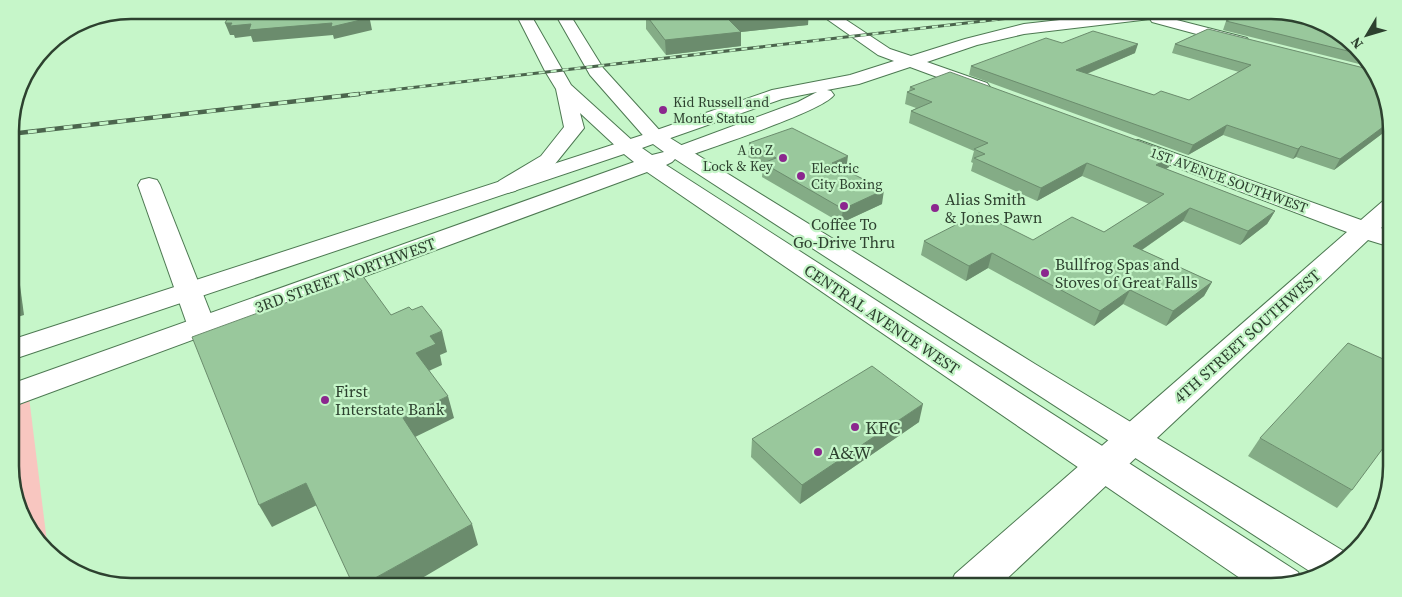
<svg xmlns="http://www.w3.org/2000/svg" width="1402" height="597" viewBox="0 0 1402 597" font-family="'Source Serif 4',serif">
  <style>
    .green { fill: #f8c6c0 }
    .lines { fill: none; stroke-linecap: round; stroke-linejoin: round }
    .street-casing { stroke: #4d7952; stroke-width: 2 }
    .primary-casing { stroke: #4d7952; stroke-width: 2 }
    .highway-casing { stroke: #4d7952; stroke-width: 2 }
    .street { fill: #fff; fill-rule: evenodd }
    .primary { fill: #fff; fill-rule: evenodd }
    .highway { fill: #fff; fill-rule: evenodd }
    .rail-far1-casing { stroke: #4b654d; stroke-width: 3 }
    .rail-casing { stroke: #4b654d; stroke-width: 4.5 }
    .rail-far1 { stroke: #c6f6c9; stroke-width: 2; stroke-dasharray: 6; stroke-linecap: butt }
    .rail { stroke: #c6f6c9; stroke-width: 3; stroke-dasharray: 9; stroke-linecap: butt }
    .wall { fill: #84ac86 }
    .shaded-wall { fill: #6b8c6d }
    .building { fill: #99c89c; stroke: #6b8c6d }
    .poi-dot { fill: #8b278e; stroke: #c6f6c9; stroke-width: 2 }
    .labels { text-anchor: middle; dominant-baseline: central; stroke-width: 4.5; stroke-linejoin: round; paint-order: stroke }
    .far-poi-label { font-size: 14px; fill: #2d412f; stroke: #c6f6c9; text-anchor: start }
    .far-street-label { font-size: 14px; fill: #2d412f; stroke: #c6f6c9 }
    .poi-label { font-size: 16px; fill: #2d412f; stroke: #c6f6c9; text-anchor: start }
    .street-label { font-size: 16px; fill: #2d412f; stroke: #c6f6c9 }
    .near-poi-label { font-size: 19px; fill: #2d412f; stroke: #c6f6c9; text-anchor: start }
    .rim { fill: none; stroke: #2d412f; stroke-width: 2.5 }
  </style>
  <rect width="100%" height="100%" fill="#c6f6c9"/>
  <path class="green" d="M28 389 48 550 35 540 11 482V396Z"/>
  <g class="lines">
    <defs>
      <g id="street">
        <path d="M814 10H831L890 49 911 56 965 39 1024 24 1149 10H1193L1191 13 1165 17 1247 38 1249 41 1247 44 1241 46 1152 22 1150 19 1024 34 977 45 927 62 987 83 990 87 987 91 981 92 975 91 910 67 859 84 827 90 831 91 834 95C823 111 710 148 685 157L678 159 671 157 668 153 671 149 798 102 817 92 782 99 662 141 655 143 648 141 645 137 648 133 772 90 850 75 894 61 878 55Z"/>
        <path d="M1138 140 1361 220 1383 201 1391 199V218L1381 228 1391 232V247L1368 240 998 587H949L955 574 1347 232 1131 150 1128 146 1131 142Z"/>
        <path d="M149 178 157 180 160 185 216 327 212 334 202 336 192 334 188 327 138 185 141 180Z"/>
      </g>
      <g id="primary">
        <path d="M514 10H528L571 85 635 143 638 147 635 151 628 153 621 151 580 113 584 128 555 164 515 191 507 193 499 191 496 186 499 181 541 156 564 127 556 89 545 71Z"/>
        <path d="M553 10H567L603 68 662 133 665 137 662 141 655 143 648 141 590 75Z"/>
      </g>
      <path id="highway" d="M655 131 662 133 1035 364 1350 555 1345 562 1314 574 675 159 672 162 666 165 1298 572 1301 578 1279 587H1253L647 172 11 407V384L634 162 624 154 11 360V340ZM653 144 664 152 652 155 642 148Z"/>
    </defs>
    <use href="#street" class="street-casing"/>
    <use href="#primary" class="primary-casing"/>
    <use href="#highway" class="highway-casing"/>
    <use href="#street" class="street"/>
    <use href="#primary" class="primary"/>
    <use href="#highway" class="highway"/>
    <defs>
      <path id="rail-far1" d="M348 95 1079 10"/>
      <path id="rail" d="M10 134 359 94"/>
    </defs>
    <use href="#rail-far1" class="rail-far1-casing"/>
    <use href="#rail" class="rail-casing"/>
    <use href="#rail-far1" class="rail-far1"/>
    <use href="#rail" class="rail"/>
  </g>
  <g class="wall">
    <path d="M639 10H808V25L741 32V46L666 55 646 29V19Z"/>
    <path d="M1299 19H1317L1367 57 1371 67 1223 30 1226 21Z"/>
    <path d="M1208 29 1391 115V127L1334 170 1296 157 1293 159 1223 135 1188 155 969 75 971 66 1062 43 1135 53 1087 74 1154 95 1189 100 1239 72 1172 53 1175 44Z"/>
    <path d="M910 87 1169 167 1166 169 1275 211 1267 224 1240 245 1183 221 1142 250 1212 282 1204 296 1166 326 1123 304 1094 326 988 268 966 281 921 255 924 241 1033 240 1104 232 1149 204 1082 176 1037 201 971 171 973 163 971 162 974 151 909 123 911 111 916 108 905 104 907 92H909Z"/>
    <path d="M749 143 846 170 882 204 841 223 762 177 763 165 748 157Z"/>
    <path d="M919 422 800 504 751 457 752 439Z"/>
    <path d="M1260 438 1352 490 1337 508 1248 456Z"/>
  </g>
  <g class="shaded-wall">
    <path d="M368 10 372 30 334 39 333 35 253 42 251 36 235 38 234 35H230L225 23Z"/>
    <path d="M809 11 808 25 741 32V46L666 55 665 40 728 19Z"/>
    <path d="M1138 44 1135 53 1074 79 1076 70Z"/>
    <path d="M1391 121V127L1334 170 1340 159Z"/>
    <path d="M1227 125 1223 135 1188 155 1193 145Z"/>
    <path d="M1301 146 1296 157 1293 159 1298 149Z"/>
    <path d="M1175 154 1169 167 1151 178 1156 165Z"/>
    <path d="M848 156 846 170 832 163Z"/>
    <path d="M1087 163 1082 176 1037 201 1041 188Z"/>
    <path d="M884 190 882 204 841 223 843 209Z"/>
    <path d="M1190 208 1183 221 1127 260 1133 246Z"/>
    <path d="M1275 211 1267 224 1240 245 1248 231Z"/>
    <path d="M992 253 988 268 966 281 969 266Z"/>
    <path d="M16 278 20 285 24 315 11 319V311Z"/>
    <path d="M1212 282 1204 296 1166 326 1173 311Z"/>
    <path d="M1130 290 1123 304 1094 326 1100 311Z"/>
    <path d="M442 331 447 352 440 355 442 365 422 374 416 353 430 336Z"/>
    <path d="M448 396 454 418 411 439 403 418Z"/>
    <path d="M923 404 919 422 800 504 802 485Z"/>
    <path d="M306 483 317 505 272 527 259 505Z"/>
    <path d="M472 524 478 545 407 587H359Z"/>
  </g>
  <g class="building">
    <path d="M232 10H367L369 18 331 27 332 23 249 30 251 24 230 26 232 23H225Z"/>
    <path d="M650 10H808L809 11 728 19 741 32 665 40 646 15 653 14Z"/>
    <path d="M1251 10H1261L1299 19 1303 16 1317 19 1364 55 1226 21Z"/>
    <path d="M1208 29 1372 70 1391 115V121L1340 159 1301 146 1298 149 1227 125 1193 145 971 66 1046 38 1062 43 1093 31 1138 44 1076 70 1154 95 1161 91 1189 100 1251 65 1175 44Z"/>
    <path d="M950 72 1175 154 1156 165 1275 211 1248 231 1190 208 1133 246 1212 282 1173 311 1130 290 1100 311 992 253 969 266 924 241 979 213 1033 240 1072 217 1104 232 1164 194 1087 163 1041 188 974 158 985 154 974 149 988 143 911 111 932 102 907 92 915 89 910 87Z"/>
    <path d="M792 128 848 156 832 163 884 190 843 209 763 163 776 158 749 143Z"/>
    <path d="M362 275 391 315 409 307 412 310 422 306 442 331 430 336 436 344 416 353 448 396 403 418 472 524 359 587H354L306 483 259 505 192 337Z"/>
    <path d="M16 278 19 308 11 311V280Z"/>
    <path d="M1348 343 1392 363V436L1352 490 1260 438Z"/>
    <path d="M872 366 923 404 802 485 752 439Z"/>
  </g>
  <g class="poi-dot">
    <circle cx="663" cy="110" r="5"/>
    <circle cx="783" cy="158" r="5"/>
    <circle cx="801" cy="176" r="5"/>
    <circle cx="844" cy="206" r="5"/>
    <circle cx="935" cy="208" r="5"/>
    <circle cx="1045" cy="273" r="5"/>
    <circle cx="325" cy="400" r="5"/>
    <circle cx="855" cy="427" r="5"/>
    <circle cx="818" cy="452" r="5"/>
  </g>
  <g class="labels">
    <g class="far-poi-label">
      <text x="673" y="102">Kid Russell and<tspan x="673" dy="16">Monte Statue</tspan></text>
      <text x="773" y="150" text-anchor="end">A to Z<tspan x="773" dy="16">Lock &amp; Key</tspan></text>
      <text x="811" y="168">Electric<tspan x="811" dy="16">City Boxing</tspan></text>
    </g>
    <g class="far-street-label">
      <text transform="translate(1229 180) rotate(20)">1ST AVENUE SOUTHWEST</text>
    </g>
    <g class="poi-label">
      <text x="945" y="199">Alias Smith<tspan x="945" dy="18">&amp; Jones Pawn</tspan></text>
      <text x="844" y="224" text-anchor="middle">Coffee To<tspan x="844" dy="18">Go-Drive Thru</tspan></text>
      <text x="1055" y="264">Bullfrog Spas and<tspan x="1055" dy="18">Stoves of Great Falls</tspan></text>
      <text x="335" y="391">First<tspan x="335" dy="18">Interstate Bank</tspan></text>
    </g>
    <g class="street-label">
      <text transform="translate(345 275) rotate(-20)">3RD STREET NORTHWEST</text>
      <text transform="translate(882 319) rotate(34)">CENTRAL AVENUE WEST</text>
      <text transform="translate(1247 336) rotate(-42)">4TH STREET SOUTHWEST</text>
    </g>
    <g class="near-poi-label">
      <text x="865" y="427">KFC</text>
      <text x="828" y="452">A&amp;W</text>
    </g>
  </g>
  <path d="M0 0H1402V597H0ZM131 19H1271A112 112 0 0 1 1383 131V466A112 112 0 0 1 1271 578H131A112 112 0 0 1 19 466V131A112 112 0 0 1 131 19Z" fill="#c6f6c9" fill-rule="evenodd"/>
  <path class="rim" d="M131 19H1271A112 112 0 0 1 1383 131V466A112 112 0 0 1 1271 578H131A112 112 0 0 1 19 466V131A112 112 0 0 1 131 19Z"/>
  <g transform="translate(1367 35) rotate(232)" stroke="#c6f6c9" stroke-width="4" paint-order="stroke">
  <path d="M0-4L9 19L0 12L-9 19Z" fill="#2d412f"/>
  <text y="-8" font-size="14" font-weight="bold" text-anchor="middle" fill="#2d412f">N</text>
  </g>
</svg>
